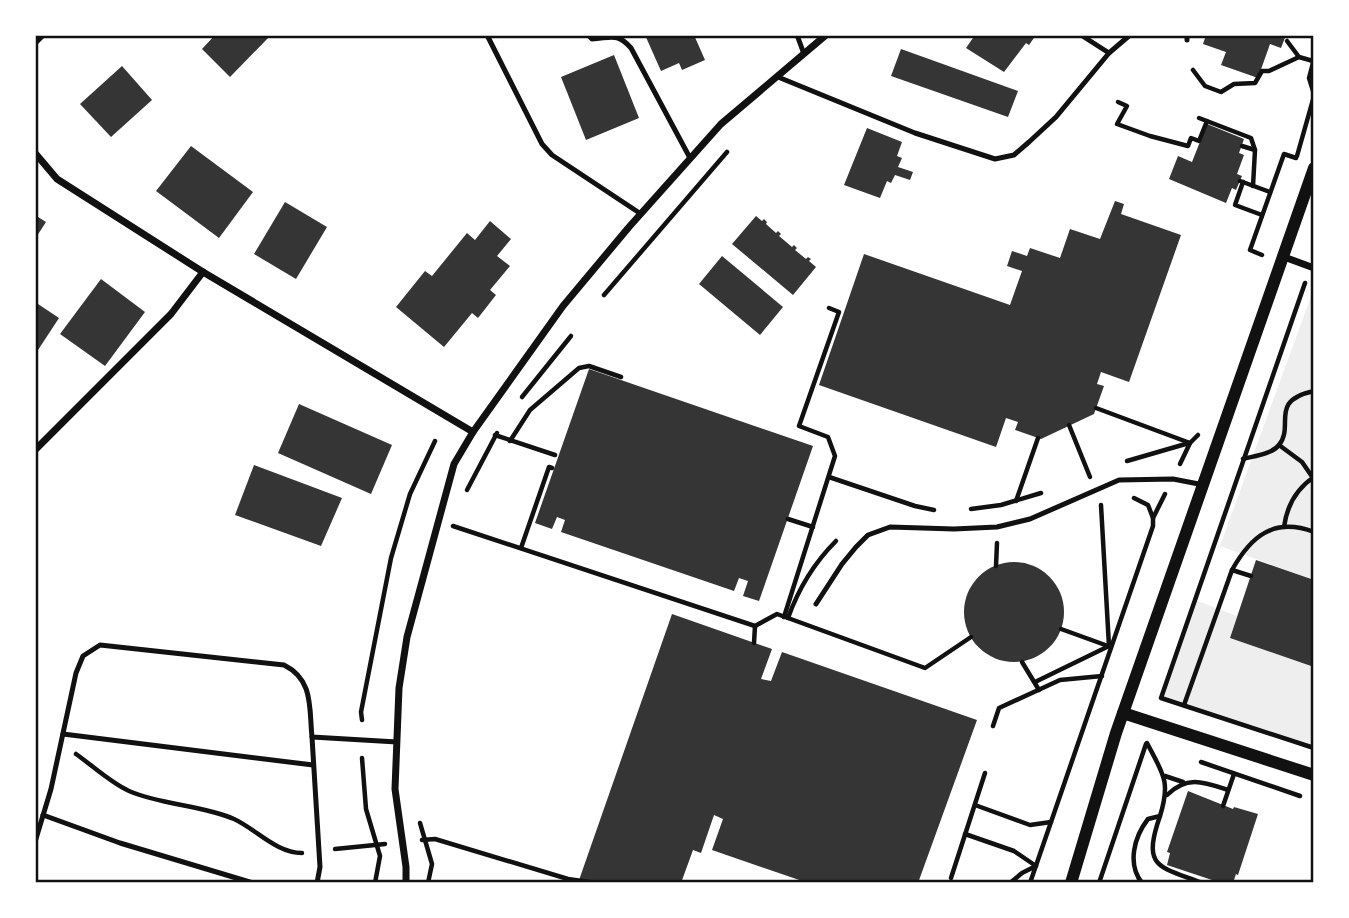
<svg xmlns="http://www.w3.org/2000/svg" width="1349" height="918" viewBox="0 0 1349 918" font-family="'Fira Sans Condensed',sans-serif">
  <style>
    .green { fill: #eee }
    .building { fill: #353535 }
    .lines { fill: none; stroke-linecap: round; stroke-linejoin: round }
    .path { stroke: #111; stroke-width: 4.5 }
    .service { stroke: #111; stroke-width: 5 }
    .minor { stroke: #111; stroke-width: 7 }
    .tertiary { stroke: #111; stroke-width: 12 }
    .neatline { fill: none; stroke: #111; stroke-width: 2.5 }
  </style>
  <rect width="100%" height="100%" fill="#fff"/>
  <g class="green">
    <path d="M1314 288V580L1220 546Z"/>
    <path d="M1195 600 1237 616 1230 638 1314 667V748L1161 698Z"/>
  </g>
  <g class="building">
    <path d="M215 35H271L230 77 202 49Z"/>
    <path d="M645 35H694L705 60 682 70 679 63 661 71Z"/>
    <path d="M975 35H1036L1029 45 1026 43 1004 72 966 48Z"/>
    <path d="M1206 35H1286L1281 48 1270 44 1258 78 1221 65 1226 52 1203 44Z"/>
    <path d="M901 49 1018 91 1008 117 891 76Z"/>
    <path d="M614 55 639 118 586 140 561 77Z"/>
    <path d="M122 66 152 100 111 137 80 104Z"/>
    <path d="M1207 124 1244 139 1239 153 1244 155 1237 174 1242 176 1236 190 1232 188 1226 203 1169 179 1178 156 1192 162Z"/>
    <path d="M867 128 902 142 897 156 902 158 898 167 913 172 910 180 895 175 891 183 887 181 880 198 844 185Z"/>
    <path d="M191 146 253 192 219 238 156 191Z"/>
    <path d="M1115 201 1124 204 1121 214 1181 235 1129 382 1101 372 1097 384 1104 386 1094 414 1041 439 1015 430 1018 422 1006 418 996 447 819 385 864 254 1010 305 1022 271 1007 266 1012 251 1027 256 1030 248 1060 258 1070 229 1100 239Z"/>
    <path d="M285 202 327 227 296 279 254 254Z"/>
    <path d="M35 215 46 222 35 239Z"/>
    <path d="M756 216 762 221 764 219 767 222 766 224 776 233 778 231 781 234 779 236 792 247 794 245 797 248 795 250 806 259 808 257 811 259 809 261 816 267 793 295 732 244Z"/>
    <path d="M490 221 511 239 497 256 510 266 490 290 496 295 478 318 472 313 444 347 396 307 425 271 432 276 467 233 475 240Z"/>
    <path d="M722 256 783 307 760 335 699 284Z"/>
    <path d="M101 279 145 312 105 366 60 334Z"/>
    <path d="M35 302 59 318 38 350 35 349Z"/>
    <path d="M589 369 813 446 759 601 743 596 748 581 739 578 734 591 561 532 565 520 557 517 552 529 535 523Z"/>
    <path d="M299 404 392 445 371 494 278 453Z"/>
    <path d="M254 465 342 498 321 546 235 515Z"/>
    <path d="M1256 560 1314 580V667L1230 638Z"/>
    <circle cx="1014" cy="612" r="50"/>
    <path d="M672 614 772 649 761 679 771 681 782 652 977 720 918 883H808L712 850 723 819 714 815 701 853 693 850 681 883H578Z"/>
    <path d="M1188 791 1233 809 1234 807 1258 814 1238 875 1236 874 1233 883H1221L1167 865 1170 853 1167 852Z"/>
  </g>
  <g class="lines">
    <g class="path">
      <path d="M1287 41 1299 57 1313 61"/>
      <path d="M1314 59 1309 78 1314 94"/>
      <path d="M1193 70 1205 86 1221 92 1234 84 1255 83 1262 71H1269L1299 57"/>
      <path d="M1118 102 1127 106 1117 124 1150 136 1188 146 1191 138 1199 141 1207 121"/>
      <path d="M1199 118 1251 138 1255 150 1253 186"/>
      <path d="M1242 146 1255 150"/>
      <path d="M1297 156 1314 96"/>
      <path d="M1240 181 1270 192"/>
      <path d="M1243 182 1235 205 1262 215"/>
      <path d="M1262 255 1250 250 1284 154 1296 158"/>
      <path d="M1305 283 1161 698 1314 748"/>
      <path d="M604 295 727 152"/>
      <path d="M522 397 571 336"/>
      <path d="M1096 408 1190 443 1198 435"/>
      <path d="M1069 425 1090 477"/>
      <path d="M495 435 555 455"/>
      <path d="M510 441 530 410 579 368 589 366 621 377"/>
      <path d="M1279 445 1302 462 1313 478"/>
      <path d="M1243 459C1254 456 1272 454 1279 445 1295 425 1268 401 1314 391"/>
      <path d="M1127 461 1189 443"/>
      <path d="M1180 464 1190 443"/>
      <path d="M829 477 915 506 934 510"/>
      <path d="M467 490 497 433"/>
      <path d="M1134 498 1148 505 1153 518"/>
      <path d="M1016 501 1038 438"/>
      <path d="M971 509 1001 505 1041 493"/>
      <path d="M788 519 813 527"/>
      <path d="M453 526 755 626 777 614 925 668 971 637"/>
      <path d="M1284 527C1287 505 1296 489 1314 477"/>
      <path d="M521 548 549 467 552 468"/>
      <path d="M996 566 997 543"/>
      <path d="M1232 570 1251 576"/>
      <path d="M784 617 835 456 828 437 799 426 839 312 829 308"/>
      <path d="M788 618C798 590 815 562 836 541"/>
      <path d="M1061 629 1108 646"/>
      <path d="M754 643 755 626"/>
      <path d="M1022 662 1039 690"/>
      <path d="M1035 682 1109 646 1101 505"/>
      <path d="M1184 705 1232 570C1251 536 1274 517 1314 532"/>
      <path d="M362 720 361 712 391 558 410 494 435 441"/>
      <path d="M993 726 999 708 1060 680 1102 676"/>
      <path d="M76 754C93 766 111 783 129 791 161 805 202 805 234 819 256 829 276 853 302 853"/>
      <path d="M362 758 366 809 380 856 375 883"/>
      <path d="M1201 762 1300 796"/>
      <path d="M1165 776 1183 782"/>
      <path d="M1167 795C1187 775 1204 782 1228 790"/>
      <path d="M975 805 1030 825 1051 822"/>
      <path d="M1223 806 1234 774"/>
      <path d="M1160 816C1142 868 1158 866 1202 883"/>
      <path d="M420 823 432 864 428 883"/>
      <path d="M965 834 1014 851 1036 866 1022 873 1010 883"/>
      <path d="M422 840 435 839 568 879 596 883"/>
      <path d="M335 849 385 844"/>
      <path d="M951 878 985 773"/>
      <path d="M1030 883 1153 526V518L1165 494"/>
      <path d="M1099 883 1146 744"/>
      <path d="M1142 883C1127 864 1134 837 1148 819L1160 816C1171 781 1163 774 1147 743"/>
    </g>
    <g class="service">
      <path d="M487 35 542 144 552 155 641 214"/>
      <path d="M588 35 592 39C611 38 617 32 631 48L690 158"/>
      <path d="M797 35 804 54"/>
      <path d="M1081 35 1109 53"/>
      <path d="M1187 40V35"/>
      <path d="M778 77 915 133 995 159 1014 155 1029 142 1056 117 1109 53 1130 35"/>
      <path d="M816 604 842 564 856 547 868 535 890 527 954 529 997 527 1030 519 1119 480 1173 479 1204 485"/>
      <path d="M63 734 313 765"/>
      <path d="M312 737 320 867 317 883"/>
      <path d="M43 815 120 843 253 883"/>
      <path d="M35 842 51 789 76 673 83 656 100 645 284 665C314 680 309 708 312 737L397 742"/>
    </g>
    <g class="minor">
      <path d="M35 42 42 35"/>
      <path d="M35 153 57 179 203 272 473 432"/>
      <path d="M1284 257 1314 268"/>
      <path d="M35 450 171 314 203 272"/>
      <path d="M406 883V867L395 789 399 688 407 637 454 464 473 432 563 306 629 227 721 124 826 35"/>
    </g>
    <g class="tertiary">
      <path d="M1123 713 1314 775"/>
      <path d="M1071 883 1116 733 1314 168"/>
    </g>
  </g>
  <rect width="1349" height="918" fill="none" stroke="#ffffff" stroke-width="74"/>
  <rect x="37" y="37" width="1275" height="844" class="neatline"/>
</svg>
